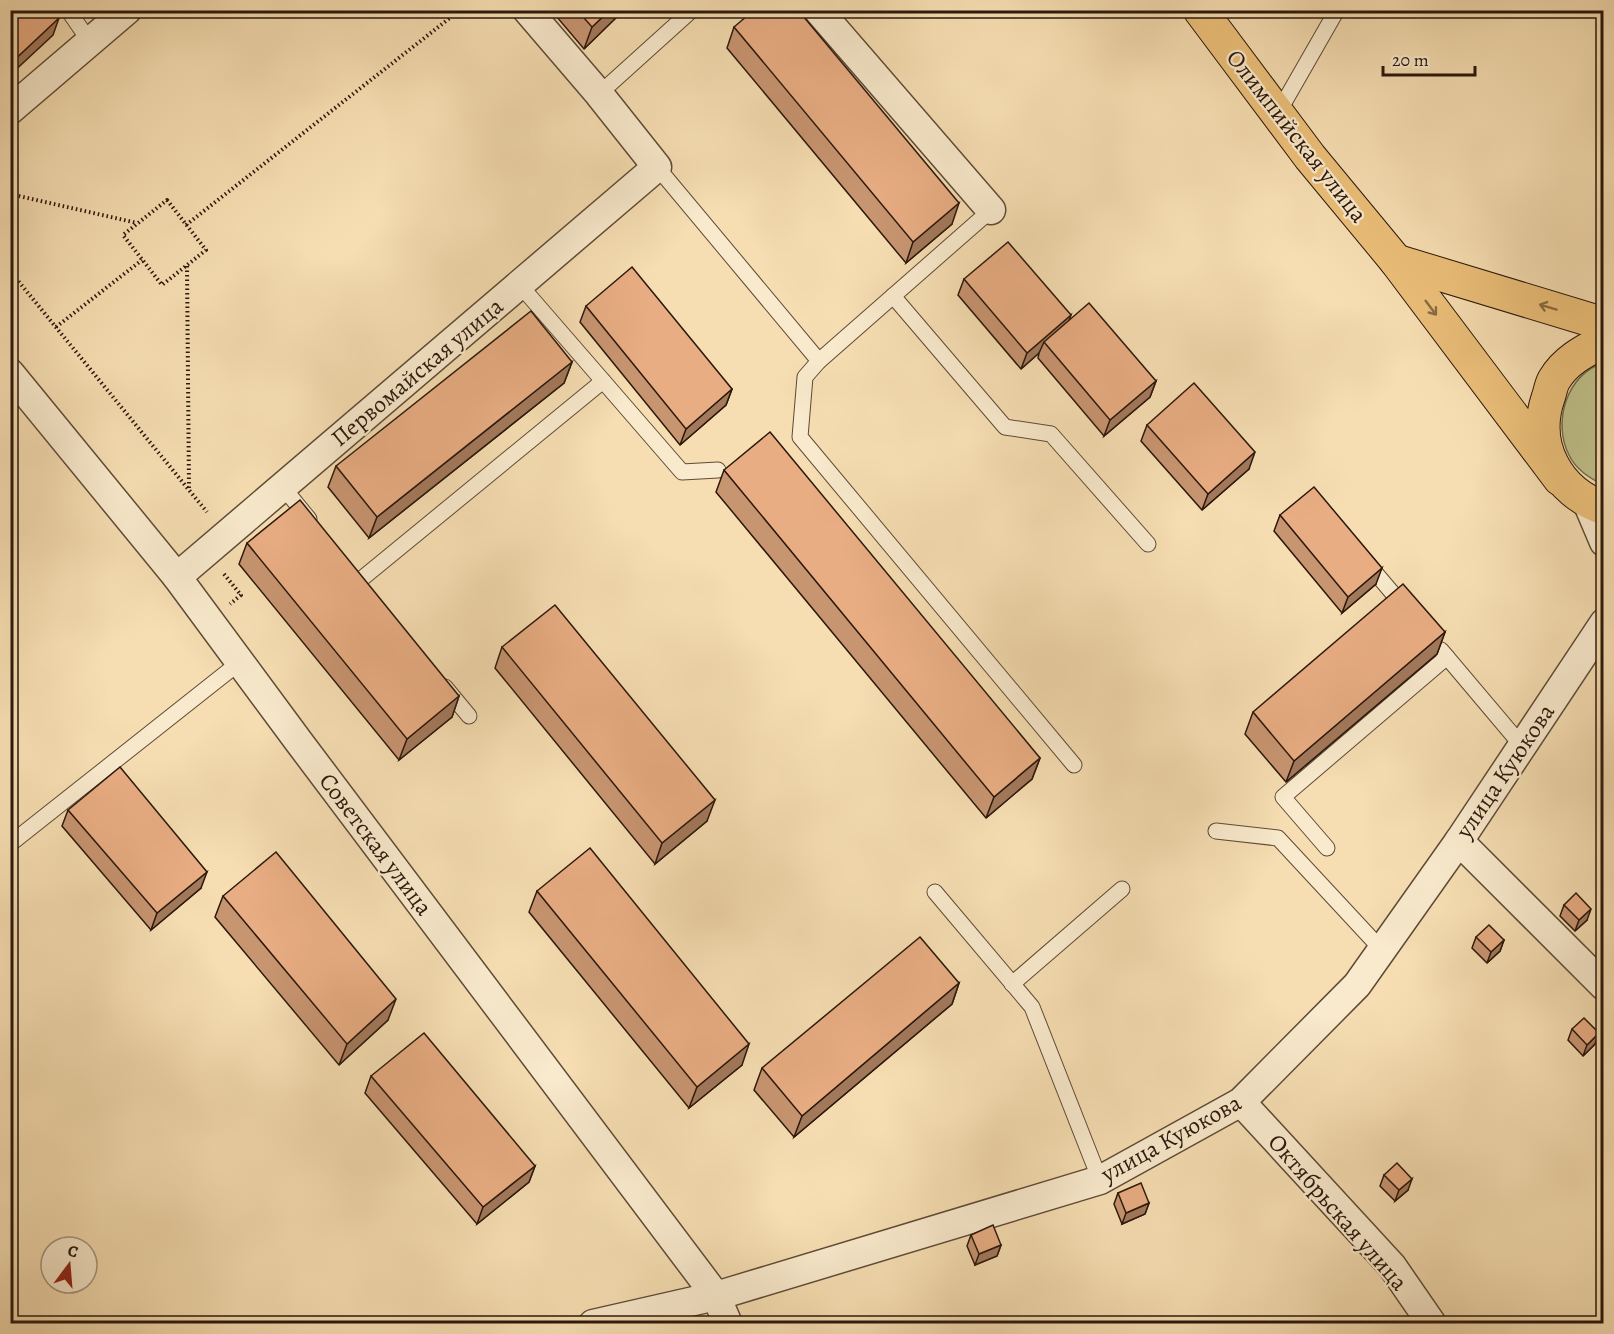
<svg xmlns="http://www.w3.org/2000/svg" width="1614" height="1334" viewBox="0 0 1614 1334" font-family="Alegreya,serif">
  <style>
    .green { fill: #bfc08a; stroke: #756c4b; stroke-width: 1.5 }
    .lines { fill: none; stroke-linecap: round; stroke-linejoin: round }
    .lane-casing { stroke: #5e4a36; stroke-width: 17 }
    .street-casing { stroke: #5e4a36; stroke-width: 31 }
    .primary-casing { stroke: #2b180c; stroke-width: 35 }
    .path { stroke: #2b180c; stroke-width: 4; stroke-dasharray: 1.5 3; stroke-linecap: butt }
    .lane { stroke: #f9eacd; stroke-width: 15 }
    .street { stroke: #f9eacd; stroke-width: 28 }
    .primary { stroke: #ebbf79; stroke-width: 33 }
    .wall { fill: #c89571; stroke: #2b180c; stroke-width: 1.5 }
    .shaded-wall { fill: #a3795c; stroke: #2b180c; stroke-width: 1.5 }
    .building { fill: #e9ad83; stroke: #2b180c; stroke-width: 1.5 }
    .oneway { stroke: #8b6c42 }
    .labels { text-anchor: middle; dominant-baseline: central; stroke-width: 4.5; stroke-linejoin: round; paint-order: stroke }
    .street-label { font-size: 24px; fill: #2b180c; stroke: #f9eacd }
  </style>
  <rect width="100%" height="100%" fill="#f6deb2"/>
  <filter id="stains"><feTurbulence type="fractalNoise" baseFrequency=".00333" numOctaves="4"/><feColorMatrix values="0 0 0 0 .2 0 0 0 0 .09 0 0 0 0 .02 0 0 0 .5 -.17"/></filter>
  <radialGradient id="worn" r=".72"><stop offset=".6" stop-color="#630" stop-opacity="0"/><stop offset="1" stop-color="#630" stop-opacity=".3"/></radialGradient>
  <path class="green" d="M1603 363H1604L1603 485C1590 478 1576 470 1569 455 1552 422 1567 374 1603 363Z"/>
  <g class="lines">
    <defs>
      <g id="lane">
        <path d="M68 10 90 42"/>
        <path d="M599 94 692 10"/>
        <path d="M1278 113 1337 10"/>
        <path d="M657 167 819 361"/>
        <path d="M991 210 819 361 805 377 800 437 1074 765"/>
        <path d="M519 284 682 472 718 470"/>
        <path d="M893 296 1005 427 1051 434 1148 544"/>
        <path d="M282 486 309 519"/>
        <path d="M1367 563 1406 609"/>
        <path d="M359 581 603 381"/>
        <path d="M1441 650 1522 746"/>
        <path d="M445 687 469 716"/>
        <path d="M1216 831 1278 838 1382 950"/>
        <path d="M10 844 240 662"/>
        <path d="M1327 848 1283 797 1447 657"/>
        <path d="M935 892 1032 1007 1100 1180"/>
        <path d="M1012 984 1122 889"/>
      </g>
      <g id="street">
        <path d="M818 10 991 210"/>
        <path d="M10 110 127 10"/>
        <path d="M10 373 177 577 299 742 716 1296 728 1324"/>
        <path d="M1587 502 1604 542"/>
        <path d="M177 577 657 167 599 94 527 10"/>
        <path d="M1459 841 1604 986"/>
        <path d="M1241 1102 1392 1266 1432 1324"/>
        <path d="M593 1324 716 1296 1100 1180 1241 1102 1357 985 1459 841 1604 623"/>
      </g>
      <g id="primary">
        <path d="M1200 10 1310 157 1396 261 1560 479"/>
        <path d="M1396 261 1604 324"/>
        <path d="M1604 341C1584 351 1565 361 1554 380 1551 385 1550 393 1548 398 1532 445 1557 492 1604 508"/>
      </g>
    </defs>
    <use href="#lane" class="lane-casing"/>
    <use href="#street" class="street-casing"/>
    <use href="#primary" class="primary-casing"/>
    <g class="path">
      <path d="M10 194 137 223"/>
      <path d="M167 200 206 250 162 285 123 235Z"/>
      <path d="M186 225 460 10"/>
      <path d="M187 266 189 489"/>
      <path d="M10 271 207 512"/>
      <path d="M56 327 142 260"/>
      <path d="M224 574 241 595 230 604"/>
    </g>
    <use href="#lane" class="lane"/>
    <use href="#street" class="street"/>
    <use href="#primary" class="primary"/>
  </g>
  <g class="wall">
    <path d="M551 10H624L584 49Z"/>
    <path d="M734 27 952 224 906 263 727 48Z"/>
    <path d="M964 279 1069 320 1156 381 1150 397 1104 436 1038 358 1039 353 1021 369 958 295Z"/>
    <path d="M586 306 732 389 726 405 680 445 580 322Z"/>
    <path d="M572 362 564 383 369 538 328 487 336 466Z"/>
    <path d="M1147 425 1249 469 1202 510 1141 441Z"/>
    <path d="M724 470 1040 758 1032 779 986 818 716 492Z"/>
    <path d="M1280 515 1376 584 1342 613 1274 531Z"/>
    <path d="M247 543 459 696 452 717 399 760 239 564Z"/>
    <path d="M1445 632 1437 654 1286 782 1245 734 1253 712Z"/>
    <path d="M502 647 707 821 655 864 495 668Z"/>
    <path d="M68 810 201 888 151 930 62 826Z"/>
    <path d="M537 891 742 1065 689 1108 529 912Z"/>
    <path d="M223 896 388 1020 339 1065 215 917Z"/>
    <path d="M1564 905 1587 920 1575 931 1560 916Z"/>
    <path d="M1476 937 1504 940 1500 951 1487 963 1472 948Z"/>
    <path d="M959 983 952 1004 794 1137 754 1090 762 1068Z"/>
    <path d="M1572 1029 1599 1033 1595 1044 1583 1056 1568 1040Z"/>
    <path d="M371 1076 535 1166 529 1182 477 1224 365 1093Z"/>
    <path d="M1384 1175 1408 1190 1395 1201 1380 1186Z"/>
    <path d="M1118 1193 1149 1203 1145 1214 1122 1224 1114 1204Z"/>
    <path d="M971 1235 1001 1245 997 1256 975 1265 967 1246Z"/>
  </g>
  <g class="shaded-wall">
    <path d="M610 10H624L584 49 592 27Z"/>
    <path d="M59 18 53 35 10 75V64Z"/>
    <path d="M959 203 952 224 906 263 913 242Z"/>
    <path d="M1071 315 1065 332 1044 342 1039 353 1021 369 1027 353Z"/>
    <path d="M572 362 564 383 369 538 377 517Z"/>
    <path d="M1156 381 1150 397 1104 436 1110 420Z"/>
    <path d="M732 389 726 405 680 445 686 429Z"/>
    <path d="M1255 452 1249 469 1202 510 1208 494Z"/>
    <path d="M1382 568 1376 584 1342 613 1348 597Z"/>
    <path d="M1445 632 1437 654 1286 782 1294 761Z"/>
    <path d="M459 696 452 717 399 760 407 739Z"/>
    <path d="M1040 758 1032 779 986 818 994 797Z"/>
    <path d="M715 800 707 821 655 864 662 843Z"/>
    <path d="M207 872 201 888 151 930 157 913Z"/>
    <path d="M1591 909 1587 920 1575 931 1579 920Z"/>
    <path d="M1504 940 1500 951 1487 963 1491 952Z"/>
    <path d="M959 983 952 1004 794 1137 802 1116Z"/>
    <path d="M396 999 388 1020 339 1065 347 1044Z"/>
    <path d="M1599 1033 1595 1044 1583 1056 1587 1045Z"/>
    <path d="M749 1044 742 1065 689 1108 697 1087Z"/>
    <path d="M535 1166 529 1182 477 1224 483 1207Z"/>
    <path d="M1412 1179 1408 1190 1395 1201 1399 1190Z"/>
    <path d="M1149 1203 1145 1214 1122 1224 1126 1213Z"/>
    <path d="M1001 1245 997 1256 975 1265 979 1254Z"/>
  </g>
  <g class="building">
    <path d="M10 10H52L59 18 10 64Z"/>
    <path d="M577 10H610L592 27Z"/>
    <path d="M754 10H798L959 203 913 242 734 27Z"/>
    <path d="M1008 242 1071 315 1027 353 964 279Z"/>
    <path d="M632 267 732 389 686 429 586 306Z"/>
    <path d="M1089 303 1156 381 1110 420 1044 342Z"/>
    <path d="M531 311 572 362 377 517 336 466Z"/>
    <path d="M1194 383 1255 452 1208 494 1147 425Z"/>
    <path d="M770 432 1040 758 994 797 724 470Z"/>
    <path d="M1314 487 1382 568 1348 597 1280 515Z"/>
    <path d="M300 500 459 696 407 739 247 543Z"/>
    <path d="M1403 584 1445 632 1294 761 1253 712Z"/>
    <path d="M555 605 715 800 662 843 502 647Z"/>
    <path d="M120 767 207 872 157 913 68 810Z"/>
    <path d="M590 848 749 1044 697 1087 537 891Z"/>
    <path d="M276 852 396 999 347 1044 223 896Z"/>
    <path d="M1576 893 1591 909 1579 920 1564 905Z"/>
    <path d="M1489 925 1504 940 1491 952 1476 937Z"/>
    <path d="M920 937 959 983 802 1116 762 1068Z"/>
    <path d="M1584 1018 1599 1033 1587 1045 1572 1029Z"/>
    <path d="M424 1033 535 1166 483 1207 371 1076Z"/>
    <path d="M1397 1163 1412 1179 1399 1190 1384 1175Z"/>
    <path d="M1141 1183 1149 1203 1126 1213 1118 1193Z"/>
    <path d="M993 1225 1001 1245 979 1254 971 1235Z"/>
  </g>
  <defs><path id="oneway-shaft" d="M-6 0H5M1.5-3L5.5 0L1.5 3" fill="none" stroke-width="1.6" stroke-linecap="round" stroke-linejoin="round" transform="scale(1.5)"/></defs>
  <g class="oneway">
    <use href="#oneway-shaft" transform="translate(1548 307) rotate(-163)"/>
    <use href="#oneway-shaft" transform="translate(1431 308) rotate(53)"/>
  </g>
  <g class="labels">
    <g class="street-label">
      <text transform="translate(1297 136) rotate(52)">Олимпийская улица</text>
      <text transform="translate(417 372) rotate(-40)">Первомайская улица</text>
      <text transform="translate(1505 771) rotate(-56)">улица Куюкова</text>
      <text transform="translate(376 844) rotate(53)">Советская улица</text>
      <text transform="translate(1171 1138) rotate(-29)">улица Куюкова</text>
      <text transform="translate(1338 1212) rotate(49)">Октябрьская улица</text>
    </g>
  </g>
  <rect width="1614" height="1334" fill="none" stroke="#f6deb2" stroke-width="36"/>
  <rect x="12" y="12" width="1590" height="1310" fill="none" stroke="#2b180c" stroke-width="3"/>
  <rect x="18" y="18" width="1578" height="1298" fill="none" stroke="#2b180c" stroke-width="1.5"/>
  <g transform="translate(69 1265) rotate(16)"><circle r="28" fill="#f9eacd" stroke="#a79680" stroke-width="1.5"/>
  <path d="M0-4.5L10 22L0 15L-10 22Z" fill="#8f2418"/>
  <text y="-9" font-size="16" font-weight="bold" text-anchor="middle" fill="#2b180c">С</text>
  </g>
  <path d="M1383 66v9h92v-9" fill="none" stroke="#2b180c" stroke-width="3"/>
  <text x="1392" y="66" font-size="18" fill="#2b180c" stroke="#f9eacd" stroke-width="4.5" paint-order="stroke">20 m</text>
  <rect width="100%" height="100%" filter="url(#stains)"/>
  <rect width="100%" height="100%" fill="url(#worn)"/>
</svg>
